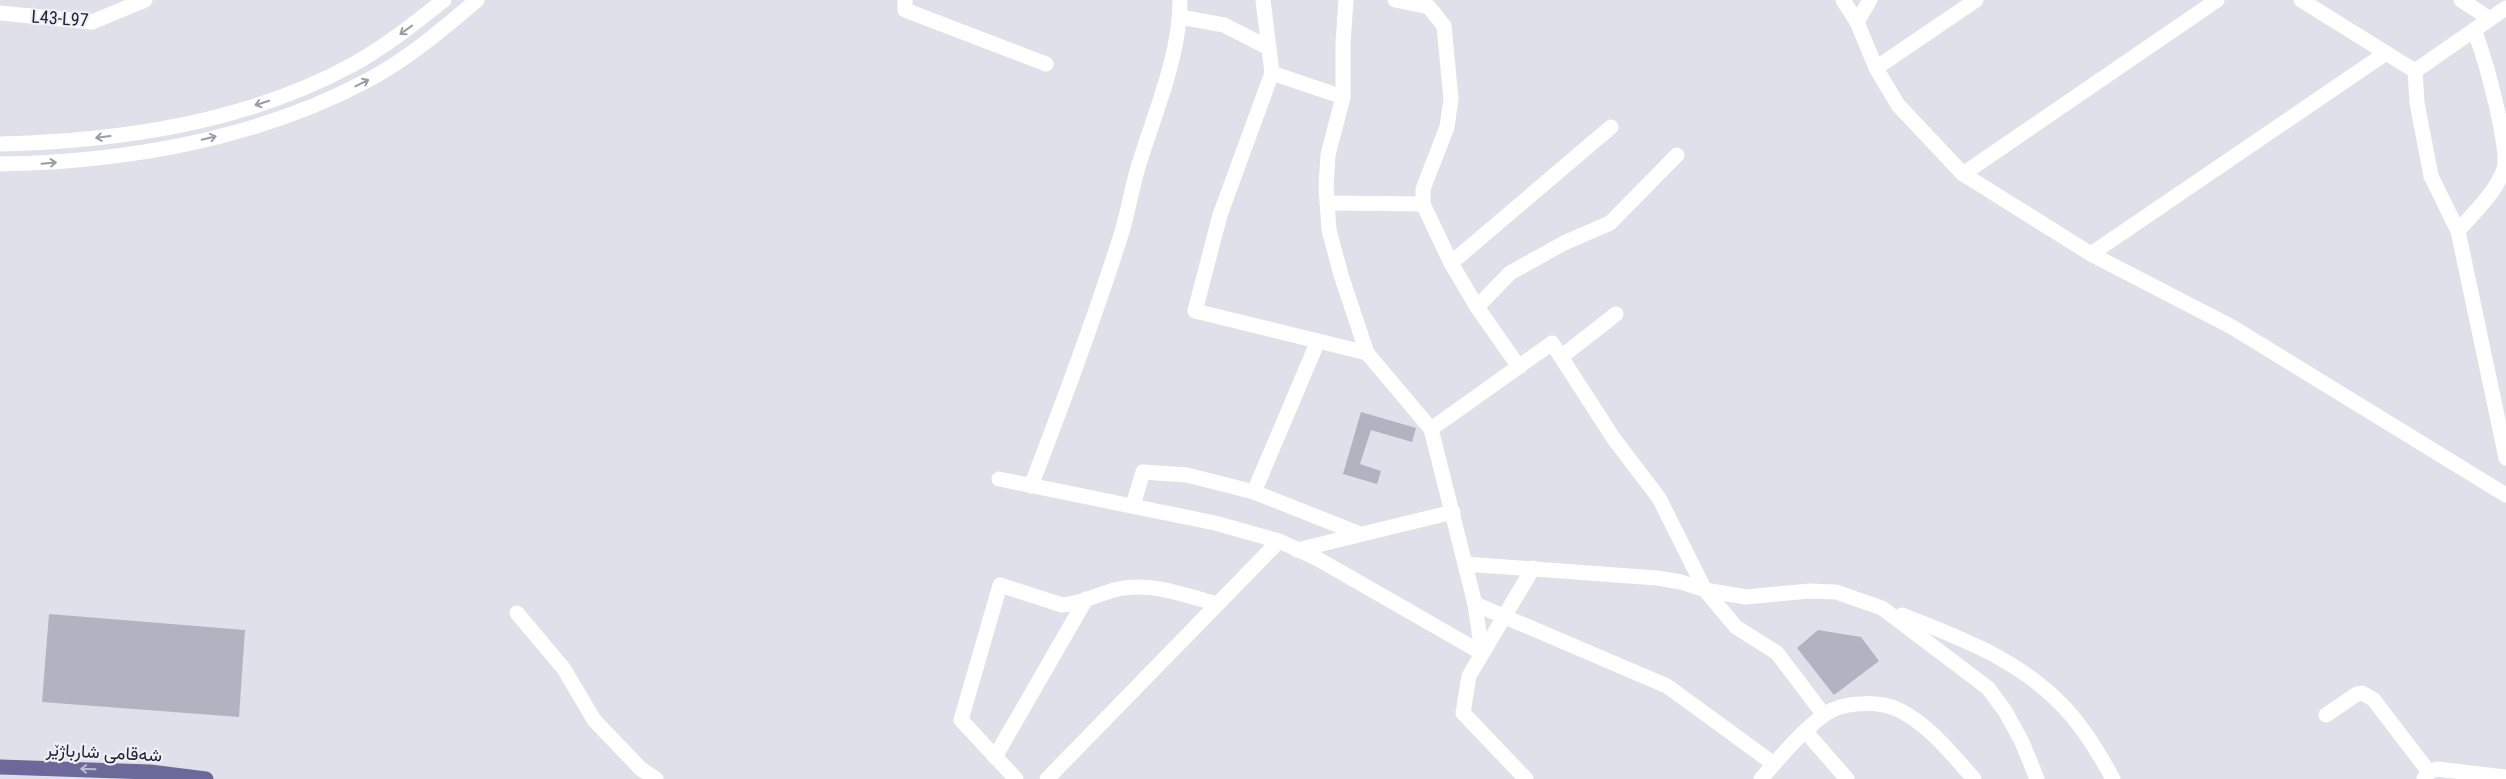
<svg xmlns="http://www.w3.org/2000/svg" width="2506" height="779" viewBox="0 0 2506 779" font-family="'Roboto Condensed',Vazirmatn,sans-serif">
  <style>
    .building { fill: #b2b3c0 }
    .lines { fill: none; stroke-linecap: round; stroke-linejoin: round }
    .minor { stroke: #fff; stroke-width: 15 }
    .major { stroke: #6b689a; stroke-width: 15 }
    .oneway { stroke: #9c9ca5 }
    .oneway2 { stroke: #babad1 }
    .labels { text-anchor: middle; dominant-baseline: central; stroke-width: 4.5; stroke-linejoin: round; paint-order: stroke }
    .street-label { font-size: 18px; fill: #232237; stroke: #eff0f6 }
  </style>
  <rect width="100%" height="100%" fill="#dfe0e9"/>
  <g class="building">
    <path d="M1361 412 1416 428 1412 442 1371 430 1360 464 1381 471 1377 484 1343 474Z"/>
    <path d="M49 614 245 630 239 717 42 702Z"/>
    <path d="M1818 630 1861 637 1879 661 1834 695 1797 648Z"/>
  </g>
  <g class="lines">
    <g class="minor">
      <path d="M905 0V10L1046 64"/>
      <path d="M1263 0 1272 73 1220 215 1195 311 1367 353"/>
      <path d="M1346 0 1343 43V97L1328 155 1326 186 1329 230 1341 275 1367 353 1431 429 1475 604 1482 653"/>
      <path d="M1395 0 1429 7 1444 26 1451 99 1447 127 1423 189V204L1451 263 1477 307 1519 367"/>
      <path d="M1843 0 1857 22 1876 68 1898 105 1963 174 2091 254 2232 327 2506 495"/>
      <path d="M2301 0 2415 71"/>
      <path d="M2461 0 2490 19"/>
      <path d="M0 13 92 22 145 0"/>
      <path d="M1180 17 1224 25 1269 48"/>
      <path d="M1857 22 1870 0"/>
      <path d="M1876 68 1976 0"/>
      <path d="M2415 71 2417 103 2431 176 2458 231 2506 458"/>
      <path d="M2415 71 2506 8"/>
      <path d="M1272 73 1343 97"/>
      <path d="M0 144C120 141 245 123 352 65 385 47 415 23 444 0"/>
      <path d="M0 164C126 162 259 139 370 79 409 58 444 28 477 0"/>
      <path d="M1963 174 2217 0"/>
      <path d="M1327 203 1423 204"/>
      <path d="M2458 231C2474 212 2499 190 2505 165 2506 135 2486 60 2474 30"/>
      <path d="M2091 254 2386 53"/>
      <path d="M1451 263 1611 127"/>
      <path d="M1477 307 1510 273 1564 243 1610 223 1677 155"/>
      <path d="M1561 357 1616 314"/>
      <path d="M1431 429 1552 343 1614 439 1659 498 1705 590 1736 627 1777 653 1824 715"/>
      <path d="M999 479 1215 523 1279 541 1318 559 1482 653"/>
      <path d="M1031 486C1063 403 1094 320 1121 235 1129 210 1132 183 1141 158 1157 107 1180 54 1180 0"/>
      <path d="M1254 492 1318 341"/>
      <path d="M1133 505 1143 472 1187 475 1254 492 1360 534"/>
      <path d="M1297 550 1453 512"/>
      <path d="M1465 564 1657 578 1681 582 1705 590 1746 597 1809 591 1836 592 1882 608 1988 688 2005 711 2022 742 2037 779"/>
      <path d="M1475 604 1667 686 1774 764"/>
      <path d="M517 613 564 669 594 720 641 769 656 779"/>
      <path d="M1902 615C1959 637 2020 660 2064 707 2084 728 2099 753 2113 779"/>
      <path d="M2326 715 2357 694 2362 693 2373 699 2429 772"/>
      <path d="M1806 732 1847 779"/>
      <path d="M995 757 1086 599"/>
      <path d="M2424 778 2429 772 2437 769 2506 777"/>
      <path d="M1016 779 961 720 1000 585 1062 605C1081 604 1100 593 1118 589 1152 582 1185 595 1217 604"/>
      <path d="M1047 779 1279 541"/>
      <path d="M1526 779 1463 713 1469 676 1533 568"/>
      <path d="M1761 779C1777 760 1810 721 1832 710 1850 702 1881 701 1899 710 1929 725 1952 754 1974 779"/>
    </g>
    <path class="major" d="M0 767 150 772 206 779"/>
  </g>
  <defs><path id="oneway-shaft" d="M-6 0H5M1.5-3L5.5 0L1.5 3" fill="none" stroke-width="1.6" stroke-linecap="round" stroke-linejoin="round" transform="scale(1.25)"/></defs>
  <g class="oneway">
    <use href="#oneway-shaft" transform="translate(406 30) rotate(144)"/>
    <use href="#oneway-shaft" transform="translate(362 83) rotate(-26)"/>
    <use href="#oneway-shaft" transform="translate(262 103) rotate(162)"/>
    <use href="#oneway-shaft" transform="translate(103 137) rotate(173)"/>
    <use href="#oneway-shaft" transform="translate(209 138) rotate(-14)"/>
    <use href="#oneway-shaft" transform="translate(49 163) rotate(-5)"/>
  </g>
  <use class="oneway2" href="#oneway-shaft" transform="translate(88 769) rotate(-178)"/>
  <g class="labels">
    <g class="street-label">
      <text transform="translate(60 18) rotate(4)">L43-L97</text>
      <text transform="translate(104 752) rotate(3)">شەقامی شارباژێر</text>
    </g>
  </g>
</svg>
